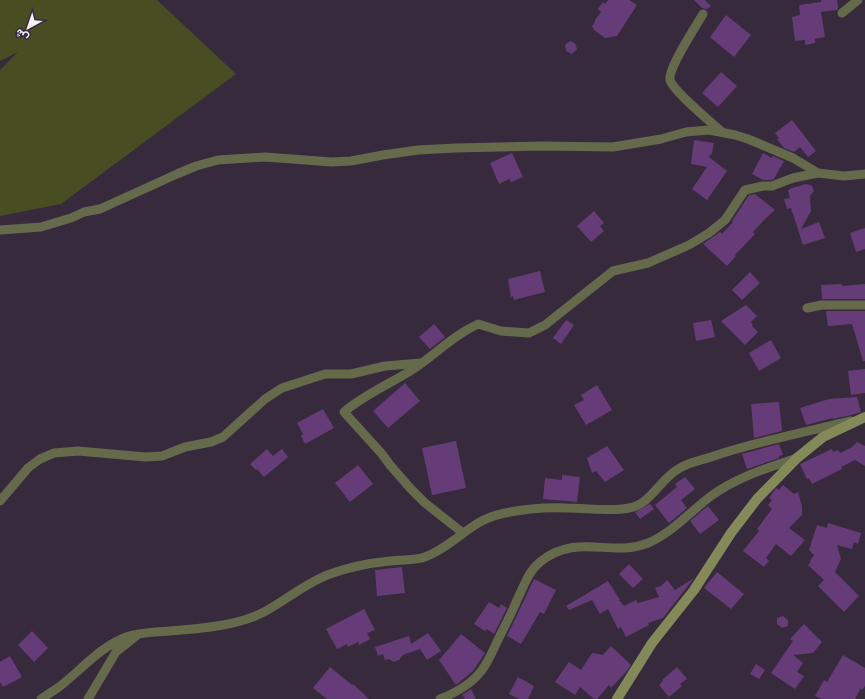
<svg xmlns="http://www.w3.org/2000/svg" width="865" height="699" viewBox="0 0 865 699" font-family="'Open Sans',Vazirmatn,sans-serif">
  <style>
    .green { fill: #484d22 }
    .building { fill: #653c77 }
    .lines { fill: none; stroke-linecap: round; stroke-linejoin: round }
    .street { stroke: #656a4a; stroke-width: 9 }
    .secondary { stroke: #838a57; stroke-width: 10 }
  </style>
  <rect width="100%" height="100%" fill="#372a3d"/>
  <path class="green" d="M0 0H157L236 74 61 204 0 216V70L18 52 0 61Z"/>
  <g class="building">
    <path d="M608 0H629L637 5 617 36 605 38 594 30 592 26 595 22V20L601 12 598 9 603 2 605 4Z"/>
    <path d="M694 0H705L711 6 707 9 702 8Z"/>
    <path d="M821 0H837L838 8 837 10 821 12 825 37 815 39V43L805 45V40L795 41 792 17 800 15 799 5 821 2Z"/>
    <path d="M726 15 751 35 734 57 710 37Z"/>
    <path d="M570 41 575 43 577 49 572 54 566 51 565 45Z"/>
    <path d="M721 72 737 86 718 107 702 93Z"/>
    <path d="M792 120 816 151 808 157 800 147 794 152 784 148 777 139 779 138 775 133Z"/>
    <path d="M694 140 714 143 712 153 709 157 727 171 707 200 692 189 707 167 691 164Z"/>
    <path d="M512 153 523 177 511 182 509 179 499 184 490 163Z"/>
    <path d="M763 153 772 158 773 156 784 161 774 179 771 180H763L752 174Z"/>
    <path d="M806 184 812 186 814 191 810 196 811 211 801 229 819 222 825 238 803 245 791 208 787 209 784 199 790 198 788 190 792 188Z"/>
    <path d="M755 194 775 210 765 219 753 232 755 234 735 255 736 256 727 266 703 244 720 232 722 234 733 222 732 221 749 195Z"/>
    <path d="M594 211 604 223 600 226 604 231 591 242 577 226Z"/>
    <path d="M865 228V249L856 252 850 233Z"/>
    <path d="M540 271 545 292 514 300 513 296 511 297 508 279Z"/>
    <path d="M750 272 760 283 742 300 732 290Z"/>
    <path d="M842 284V286L865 284V299H822L821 285Z"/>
    <path d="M746 305 757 316 751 322 753 325 752 326 758 332 745 345 721 321Z"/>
    <path d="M826 311H865V361H863L852 324 828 326Z"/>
    <path d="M566 320 574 325 561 344 553 338Z"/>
    <path d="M711 320 715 337 696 341 693 323Z"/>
    <path d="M434 324 445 337 430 349 419 337Z"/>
    <path d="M771 340 781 358 759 371 749 353Z"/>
    <path d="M865 369V393L851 395 848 371Z"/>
    <path d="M405 383 420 401 388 428 373 411Z"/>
    <path d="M597 385 612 410 586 425 574 405 584 400 581 395Z"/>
    <path d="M857 397 861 412 851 415 833 419V418L806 425 800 408 829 399Z"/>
    <path d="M779 402 782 431 754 438 751 404Z"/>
    <path d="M323 409 334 428 305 444 301 436 303 434 297 423Z"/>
    <path d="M456 441 466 488 432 495 422 448Z"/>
    <path d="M857 442 865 446V466L855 460 841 467 842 469 812 484 809 478 807 479 800 464 832 449 833 452 838 450 840 453 852 447Z"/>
    <path d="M779 444 783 455 779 456V458L747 469 742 454Z"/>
    <path d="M607 446 624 470 605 482 596 471 592 473 587 458Z"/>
    <path d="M267 449 273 456 282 449 288 457 264 477 257 469 256 470 250 464Z"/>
    <path d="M358 465 373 484 350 502 335 483Z"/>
    <path d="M562 475 580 477 577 502 543 499 545 478 562 480Z"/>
    <path d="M685 477 695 489 681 500 687 508 669 523 655 505 677 487 675 484Z"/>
    <path d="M783 485 794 494 798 492 802 506V515L789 528 805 540 791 556 776 544 766 558 769 561 764 567 743 551 759 531 757 529 772 509 768 505 772 500 769 498 776 488 779 490Z"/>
    <path d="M650 504 654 509 640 519 635 512Z"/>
    <path d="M708 506 719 520 700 534 690 521Z"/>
    <path d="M828 523 861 533 858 544 854 542 852 549 837 545 841 559 835 572 859 596 844 612 818 586 824 580 808 565 811 562 810 561 814 555 809 550 817 525 827 528Z"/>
    <path d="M629 564 643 579 633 588 619 574Z"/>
    <path d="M402 567 405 593 377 596 375 570Z"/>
    <path d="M717 572 744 594 731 609 704 588Z"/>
    <path d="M694 578 663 618 648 623 649 625 626 637 621 627 618 629 608 609 600 614 592 600 569 610 566 606 608 581 620 600 618 601H620L624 606 636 600 638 603 659 597 655 588 661 586 667 580 675 590Z"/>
    <path d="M534 579 556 590 544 614 540 612 521 644 507 636Z"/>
    <path d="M489 602 499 608 501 604 507 608 494 634 487 629 485 631 474 624Z"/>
    <path d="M364 609 375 630 367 633 370 639 359 645 358 642 348 647 347 644 337 649 326 629Z"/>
    <path d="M783 616 788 620V626L782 628 777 624V618Z"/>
    <path d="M804 624 822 642 813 653 793 655 803 663 797 672 804 676 795 689 771 673 793 641 790 639Z"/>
    <path d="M32 631 48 648 34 662 18 645Z"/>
    <path d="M428 633 441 651 427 660 420 649 403 655 399 660 394 662 389 659 385 660 383 654 378 656 375 647 409 636 411 644Z"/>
    <path d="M461 634 485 653 473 671 456 685 439 660Z"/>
    <path d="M611 646 631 665 627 671 611 688 609 685 597 699H594L580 687 575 695 555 682 569 662 581 670 592 653 603 655Z"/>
    <path d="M843 655 865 668V686L862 690 860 689 855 699H822L815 696 824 680 827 682Z"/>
    <path d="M10 656 22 677 3 687 0 682V662Z"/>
    <path d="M756 664 765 670 759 679 750 674Z"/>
    <path d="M330 667 352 685 353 684 369 699H327L313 688Z"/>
    <path d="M677 667 687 679 680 684 682 686 669 697 659 685 663 681 662 680Z"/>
    <path d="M518 677 534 686 528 699H519L509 694Z"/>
    <path d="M471 689 476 699H465L462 695Z"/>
  </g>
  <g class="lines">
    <g class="street">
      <path d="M842 13 858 0"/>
      <path d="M703 14C696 26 668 68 670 80 673 91 712 123 722 132"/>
      <path d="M0 230 41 227 71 218 84 212 100 209 177 174 196 166 218 160 265 157 332 162 351 161 383 155 418 150 456 148 543 146 613 147 661 139 686 132 709 130 735 135 748 139 793 158 818 173 844 176 865 174"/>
      <path d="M807 308 822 305H865"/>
      <path d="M0 501 28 468 40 459 54 453 78 451 123 455 146 457 162 456 185 447 211 442 223 437 265 399 282 388 325 374H351L385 366 421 363"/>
      <path d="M463 533 425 503 410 488 390 465 382 454 344 412C365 394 392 383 415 368 437 353 454 335 478 324L501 331 529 333 545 325 613 271 648 263 689 245 709 233 725 220 745 190 763 186H772L793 178 818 173"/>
      <path d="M41 699C47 695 53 691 59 687 81 670 100 647 126 637 140 632 155 632 170 631 193 629 222 627 244 620 276 611 299 585 330 574 349 567 370 563 390 561 402 559 414 561 425 557 453 547 471 520 501 514 522 509 546 507 567 508 587 508 609 512 629 508 652 504 660 478 680 468 690 462 703 460 714 456 759 441 805 432 851 421"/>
      <path d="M88 699 116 652 136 636"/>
      <path d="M440 699C455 693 472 684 482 670 488 662 492 653 496 644 503 629 511 615 517 600 524 586 528 572 540 562 577 532 611 558 648 543 672 533 691 511 711 496 737 477 767 468 797 458"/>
    </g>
    <path class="secondary" d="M617 699 652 643 694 590 731 533 757 499 797 458 823 437 865 417"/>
  </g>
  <g transform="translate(28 28) rotate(220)" stroke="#372a3d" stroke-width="3" paint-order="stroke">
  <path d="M0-3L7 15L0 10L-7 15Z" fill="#f8f0fd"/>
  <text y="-6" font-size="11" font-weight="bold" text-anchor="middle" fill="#f8f0fd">ش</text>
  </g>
</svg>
